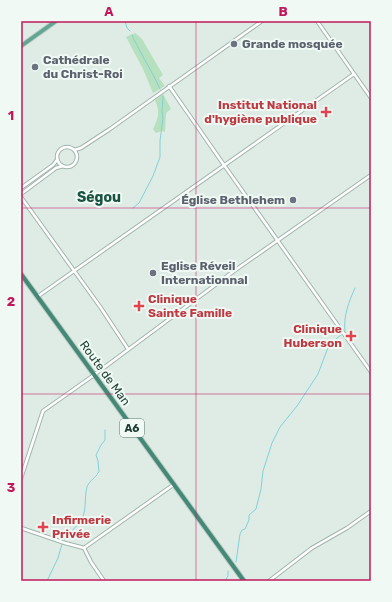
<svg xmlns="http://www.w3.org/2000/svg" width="392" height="602" viewBox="0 0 392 602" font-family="Rubik,sans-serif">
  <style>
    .green { fill: #b6e0be }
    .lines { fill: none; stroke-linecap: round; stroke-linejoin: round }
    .stream { stroke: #81d1d8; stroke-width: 1 }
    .tertiary-casing { stroke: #a1b5ad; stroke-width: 4.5 }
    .primary-casing { stroke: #c0c9c6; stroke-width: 5.5 }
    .trunk-casing { stroke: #c0c9c6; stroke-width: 6 }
    .tertiary { stroke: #fff; stroke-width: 2.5 }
    .primary { stroke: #5fa790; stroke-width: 3.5 }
    .trunk { stroke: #438a76; stroke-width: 4 }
    .grid { fill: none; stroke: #c2185b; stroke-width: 1; stroke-opacity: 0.55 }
    .worship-dot { fill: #6b7280; stroke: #f0f9f4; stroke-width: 1.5 }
    .health-dot { fill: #e0444e; stroke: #f0f9f4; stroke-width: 1.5 }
    .labels { text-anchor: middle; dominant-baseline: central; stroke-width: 4; stroke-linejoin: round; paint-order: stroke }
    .shield { fill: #f0f9f4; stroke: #5d776e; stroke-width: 1 }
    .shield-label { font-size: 11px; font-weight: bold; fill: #1e3f34 }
    .worship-label { font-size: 12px; font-weight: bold; fill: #5b616d; stroke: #f0f9f4; text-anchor: start }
    .health-label { font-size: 12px; font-weight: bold; fill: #be3a42; stroke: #f0f9f4; text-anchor: end }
    .street-label { font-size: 12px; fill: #1e3f34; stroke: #f0f9f4 }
    .quarter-label { font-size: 14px; font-weight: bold; fill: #185341; stroke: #f0f9f4 }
    .neatline { fill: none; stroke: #c2185b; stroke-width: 1.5 }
    .grid-label { font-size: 13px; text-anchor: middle; font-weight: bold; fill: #c2185b }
  </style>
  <rect width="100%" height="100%" fill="#dfece6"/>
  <g class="green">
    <path d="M135 33 142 39 163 75 159 78 165 86 153 93 143 69 126 37Z"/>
    <path d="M163 94 171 109 166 113 165 132 162 131 156 133 153 129C159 117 160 112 155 100Z"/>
  </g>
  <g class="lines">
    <g class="stream">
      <path d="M125 21 127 28 130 31"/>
      <path d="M132 35C134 41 137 44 139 49 146 63 154 75 160 89"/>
      <path d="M133 208 139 203 153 176 160 157V141L163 118 162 112 163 96"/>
      <path d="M345 331C343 317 349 301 355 288"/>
      <path d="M97 474 99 472 98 461 96 455 101 445 105 440V430"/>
      <path d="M63 541C68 532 77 528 82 519 87 508 84 498 87 487 88 483 94 478 97 475"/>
      <path d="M236 562 240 534 242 530 245 529 249 520V515L256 509 261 489 263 471 272 443 280 427 297 406 318 374 329 345 342 334"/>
      <path d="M47 581 58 558 62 544"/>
      <path d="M225 581 228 576V571"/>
    </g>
    <defs>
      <g id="tertiary">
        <path d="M317 21 371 98"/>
        <path d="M169 86 224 165 371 372"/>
        <circle cx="67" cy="157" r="10"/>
        <path d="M74 150 81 148 110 129 262 21"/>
        <path d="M21 188 53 165 57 160"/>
        <path d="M21 194 56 168 63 166"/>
        <path d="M21 197 101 308 128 349"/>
        <path d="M37 297 354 74"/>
        <path d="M21 478 43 411 94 375 234 271 371 175"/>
        <path d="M21 528 65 543 84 548 173 485"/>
        <path d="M84 548 91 562 104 581"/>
        <path d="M269 581 312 548 347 528 371 511"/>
      </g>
      <path id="primary" d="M21 46 56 21"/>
      <path id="trunk" d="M21 274 244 581"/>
    </defs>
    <use href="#tertiary" class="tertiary-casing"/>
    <use href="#primary" class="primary-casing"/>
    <use href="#trunk" class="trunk-casing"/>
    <use href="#tertiary" class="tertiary"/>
    <use href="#primary" class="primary"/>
    <use href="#trunk" class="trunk"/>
  </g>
  <path class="grid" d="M196 21V581M21 208H371M21 394H371"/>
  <g class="worship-dot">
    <circle cx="234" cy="44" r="4"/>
    <circle cx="35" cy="67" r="4"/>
    <circle cx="293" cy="200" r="4"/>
    <circle cx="153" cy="273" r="4"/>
  </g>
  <g class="health-dot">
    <path d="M324 106h4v4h4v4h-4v4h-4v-4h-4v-4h4z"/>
    <path d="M137 300h4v4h4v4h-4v4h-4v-4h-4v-4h4z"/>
    <path d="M349 330h4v4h4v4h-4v4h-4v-4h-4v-4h4z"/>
    <path d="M41 521h4v4h4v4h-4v4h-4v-4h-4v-4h4z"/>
  </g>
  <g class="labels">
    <rect class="shield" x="120" y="419" width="24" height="18" rx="3"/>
    <g class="shield-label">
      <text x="132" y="428">A6</text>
    </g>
    <g class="worship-label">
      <text x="242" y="44">Grande mosquée</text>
      <text x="43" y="60">Cathédrale<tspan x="43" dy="14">du Christ-Roi</tspan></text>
      <text x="285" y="200" text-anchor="end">Église Bethlehem</text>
      <text x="161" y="266">Eglise Réveil<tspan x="161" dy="14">Internationnal</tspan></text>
    </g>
    <g class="health-label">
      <text x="317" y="105">Institut National<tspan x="317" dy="14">d'hygiène publique</tspan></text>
      <text x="148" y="299" text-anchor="start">Clinique<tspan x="148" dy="14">Sainte Famille</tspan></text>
      <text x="342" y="329">Clinique<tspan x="342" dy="14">Huberson</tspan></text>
      <text x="52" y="520" text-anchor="start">Infirmerie<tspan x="52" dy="14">Privée</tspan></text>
    </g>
    <g class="street-label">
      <text transform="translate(105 373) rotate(54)">Route de Man</text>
    </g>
    <g class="quarter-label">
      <text x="99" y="197">Ségou</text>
    </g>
  </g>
  <rect width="392" height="602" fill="none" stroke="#f0f9f4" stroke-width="44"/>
  <rect x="22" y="22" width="348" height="558" class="neatline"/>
  <g class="grid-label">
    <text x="109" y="16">A</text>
    <text x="283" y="16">B</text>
    <text x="11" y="120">1</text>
    <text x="11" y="306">2</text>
    <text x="11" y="492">3</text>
  </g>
</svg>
